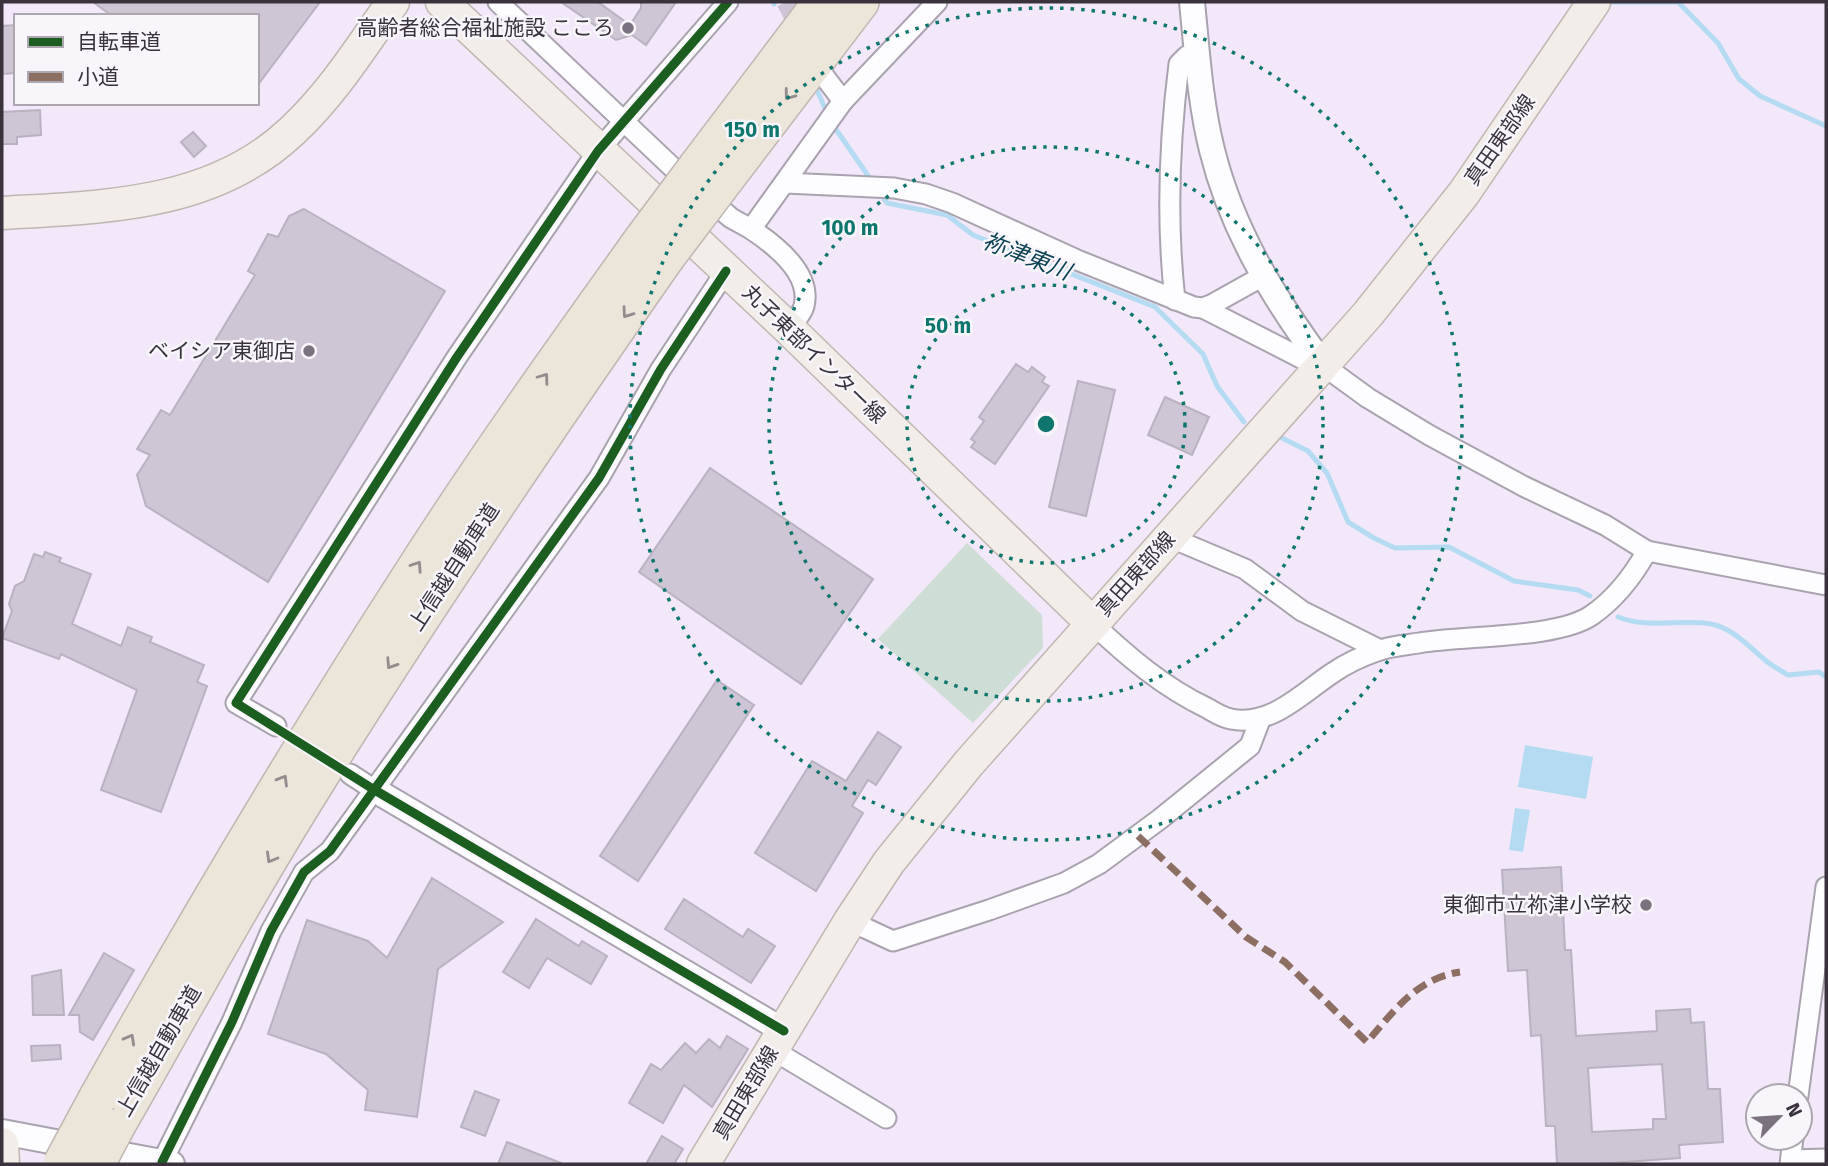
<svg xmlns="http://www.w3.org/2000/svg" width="1828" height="1166" viewBox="0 0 1828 1166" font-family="'Fira Sans','Noto Sans JP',sans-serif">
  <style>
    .green { fill: #ceddd5 }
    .water { fill: #b4dbf1 }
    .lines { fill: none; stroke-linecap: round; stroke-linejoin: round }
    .stream { stroke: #b4dbf1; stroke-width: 5 }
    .building { fill: #cec6d4; stroke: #b9b2bf; stroke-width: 2; fill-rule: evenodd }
    .minor-tunnel { stroke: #cdc4d4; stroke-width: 19; stroke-dasharray: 19 10; stroke-linecap: butt }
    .minor-casing { stroke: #a9a2af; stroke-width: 23 }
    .tertiary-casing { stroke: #a9a2af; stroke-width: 28 }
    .primary-casing { stroke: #c0b6b1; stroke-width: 35 }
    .motorway-casing { stroke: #c0b6b1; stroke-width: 40 }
    .minor { stroke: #fdfcfe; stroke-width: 19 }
    .tertiary { stroke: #fdfcfe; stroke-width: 24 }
    .primary { stroke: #f2ede8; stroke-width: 32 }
    .motorway { stroke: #ebe5da; stroke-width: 37 }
    .motorway-bridge-casing { stroke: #c0b6b1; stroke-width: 40; stroke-linecap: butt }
    .motorway-bridge { stroke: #ebe5da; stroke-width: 37 }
    .quiet { stroke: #8d6e63; stroke-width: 7; stroke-dasharray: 14 7; stroke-linecap: butt }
    .cycleway-casing { stroke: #f8f5fb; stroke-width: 13 }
    .cycleway { stroke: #1b5e20; stroke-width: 9 }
    .oneway { stroke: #928c8c }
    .ring { fill: none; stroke: #0f766e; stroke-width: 3.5; stroke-dasharray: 3.5 7 }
    .poi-dot { fill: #7a727f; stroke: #f8f5fb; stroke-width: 2.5 }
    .labels { text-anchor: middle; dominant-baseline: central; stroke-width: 5; stroke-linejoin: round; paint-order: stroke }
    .poi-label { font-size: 21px; fill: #3a333e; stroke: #f8f5fb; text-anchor: end }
    .street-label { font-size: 21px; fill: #3a333e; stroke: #f8f5fb }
    .water-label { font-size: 23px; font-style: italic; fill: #0c4253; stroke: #f8f5fb }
    .centre { fill: #0f766e; stroke: #f8f5fb; stroke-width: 3.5 }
    .ring-label { font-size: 21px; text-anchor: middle; font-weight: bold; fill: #0f766e; stroke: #f8f5fb; stroke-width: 5; stroke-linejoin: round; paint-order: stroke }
  </style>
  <rect width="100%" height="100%" fill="#f2e8f9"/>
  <path class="green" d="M967 543 1042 615 1043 648 973 723 878 639Z"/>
  <g class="water">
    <path d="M1525 745 1593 757 1586 799 1518 787Z"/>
    <path d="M1515 808 1530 810 1523 852 1509 850Z"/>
  </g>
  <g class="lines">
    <g class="stream">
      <path d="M774 2V4"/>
      <path d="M1609 2H1678L1718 43 1739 79 1760 96 1826 126"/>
      <path d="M817 90 827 113"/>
      <path d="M833 125 871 180"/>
      <path d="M878 191 887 203 947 215 973 235 1155 307 1203 354 1217 386 1244 422"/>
      <path d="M1282 438 1308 451 1327 473 1348 522 1374 538 1395 548 1449 547 1514 581 1578 590 1590 596"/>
      <path d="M1618 617C1648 629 1680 619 1711 624 1733 628 1749 647 1765 660 1772 666 1780 670 1788 675L1819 672 1826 677"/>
    </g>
  </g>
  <g class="building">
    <path d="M93 2H320L257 86V16H112Z"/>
    <path d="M561 2H598L630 25 641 8V2H676L646 45 632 35 616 40Z"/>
    <path d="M16 25V73L2 74V26Z"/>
    <path d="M40 110 41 135 17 137V144H2V112Z"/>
    <path d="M193 132 206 146 194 157 181 142Z"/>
    <path d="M304 209 445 291 268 582 146 506 137 475 150 455 137 449 161 410 170 415 255 275 248 271 268 234 278 237 289 216Z"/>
    <path d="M1016 364 1028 372 1032 367 1045 377 1042 382 1049 386 995 464 971 447 975 442 971 439 984 421 979 417Z"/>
    <path d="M1078 381 1115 390 1086 516 1049 507Z"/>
    <path d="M1165 397 1209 417 1192 455 1148 435Z"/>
    <path d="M710 468 873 579 801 684 639 572Z"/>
    <path d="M45 552 61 558 59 562 91 574 72 624 121 646 128 627 152 637 150 642 204 665 197 682 207 686 161 812 101 790 137 690 61 654 59 659 2 638 12 611 9 604 15 586 24 581 34 554 43 557Z"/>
    <path d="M717 680 754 705 638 881 600 856Z"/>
    <path d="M878 732 901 747 876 785 868 780 852 806 863 813 816 891 755 853 812 761 846 781Z"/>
    <path d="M1561 867 1565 950H1571L1576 1036 1657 1031 1656 1011 1690 1009 1691 1023 1704 1022 1708 1089H1720L1723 1142 1679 1145 1680 1158 1597 1164H1557L1555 1126H1546L1541 1035 1531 1036 1527 970 1508 971 1502 870ZM1662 1064 1666 1119H1653V1129L1592 1132 1588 1068Z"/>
    <path d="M432 878 503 922 438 969 417 1117 365 1110 368 1090 326 1054 268 1034 307 920 368 941 387 958Z"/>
    <path d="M684 899 743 937 748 929 775 946 751 983 665 929Z"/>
    <path d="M536 919 579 946 582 941 607 956 591 984 547 958 529 988 503 972Z"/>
    <path d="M104 953 134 970 93 1040 80 1032 79 1015H69Z"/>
    <path d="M61 970 64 1015H33L32 976Z"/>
    <path d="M727 1036 748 1049 712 1107 684 1085 663 1123 629 1103 651 1064 661 1070 685 1043 696 1053 709 1039 720 1048Z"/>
    <path d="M60 1045 61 1059 32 1061 31 1046Z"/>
    <path d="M475 1091 499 1100 485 1136 461 1127Z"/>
    <path d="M662 1136 683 1149 674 1164H646Z"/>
    <path d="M507 1142 561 1163V1164H498Z"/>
  </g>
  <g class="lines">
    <path class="minor-tunnel" d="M786 2 803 35"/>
    <defs>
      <g id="minor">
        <path d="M498 2 673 168 731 218 751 229 843 101 937 2"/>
        <path d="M824 76 843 101"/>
        <path d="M785 183 894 188 926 194 952 203 1077 260 1194 307 1203 308 1211 305 1263 276"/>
        <path d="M751 229C775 245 812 273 804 306 802 314 794 322 789 329"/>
        <path d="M1175 300C1166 220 1169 143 1179 64L1187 56 1198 55"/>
        <path d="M1203 308 1303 359"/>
        <path d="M1324 366 1368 398 1429 435 1523 486 1605 525 1647 551 1826 585"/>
        <path d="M1169 537 1245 569 1302 611 1380 650"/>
        <path d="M1092 623C1127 656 1163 687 1207 708 1214 712 1223 718 1231 719 1272 727 1303 692 1334 672 1347 663 1363 656 1377 651 1390 646 1406 645 1419 643 1463 635 1558 639 1592 615 1615 599 1633 576 1647 551"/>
        <path d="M276 726 236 703 457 357 598 151 728 2"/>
        <path d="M350 774 373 789"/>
        <path d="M850 921 893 941 989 910 1064 883 1099 864 1160 819 1250 746 1260 720"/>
        <path d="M773 1050 886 1118"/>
        <path d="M1798 1096 1826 887"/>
        <path d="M1791 1160 1826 1159"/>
        <path d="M162 1162 232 1022 271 931 304 872 330 851 599 478 661 369 726 271"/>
        <path d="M1790 1164 1793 1138"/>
      </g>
      <g id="tertiary">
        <path d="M1192 2C1197 51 1200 102 1212 150 1232 231 1275 300 1324 366"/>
        <path d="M373 789 784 1031"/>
        <path d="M2 1132 172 1164"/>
      </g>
      <g id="primary">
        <path d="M442 2 789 329 1092 623"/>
        <path d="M2 213C104 207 213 206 292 131 332 94 362 46 393 2"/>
        <path d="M2 1144 3 1164"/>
        <path d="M703 1164 850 921 889 862 969 763 1368 314 1464 193 1594 2"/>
      </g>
      <g id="motorway">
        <path d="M697 167 822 2"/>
        <path d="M719 187 860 2"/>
        <path d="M97 1099C195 924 298 751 407 582 482 464 563 351 644 238"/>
        <path d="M115 1128C182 1011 246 893 317 780 428 602 546 429 666 257"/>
      </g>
    </defs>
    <use href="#minor" class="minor-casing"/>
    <use href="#tertiary" class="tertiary-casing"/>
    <use href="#primary" class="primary-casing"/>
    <use href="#motorway" class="motorway-casing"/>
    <use href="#minor" class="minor"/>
    <use href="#tertiary" class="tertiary"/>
    <use href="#primary" class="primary"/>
    <use href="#motorway" class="motorway"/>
    <defs>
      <g id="motorway-bridge">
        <path d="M644 238 697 167"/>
        <path d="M666 257 719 187"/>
        <path d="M62 1164 97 1099"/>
        <path d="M96 1164 115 1128"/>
      </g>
    </defs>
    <use href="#motorway-bridge" class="motorway-bridge-casing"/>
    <use href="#motorway-bridge" class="motorway-bridge"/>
    <path class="quiet" d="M1138 836 1246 937 1285 962 1367 1042C1394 1011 1417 978 1460 972"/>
    <defs>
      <g id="cycleway">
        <path d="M728 2 598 151 457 357 236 703 373 789 784 1031"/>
        <path d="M162 1162 232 1022 271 931 304 872 330 851 599 478 661 369 726 271"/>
      </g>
    </defs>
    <use href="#cycleway" class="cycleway-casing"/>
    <use href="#cycleway" class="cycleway"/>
  </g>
  <defs><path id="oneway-chevron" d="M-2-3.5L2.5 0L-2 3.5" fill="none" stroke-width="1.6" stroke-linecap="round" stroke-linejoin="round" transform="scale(1.75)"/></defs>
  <g class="oneway">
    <use href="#oneway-chevron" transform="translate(789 95) rotate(127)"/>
    <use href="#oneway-chevron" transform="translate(627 313) rotate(125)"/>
    <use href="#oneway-chevron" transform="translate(544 378) rotate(-54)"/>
    <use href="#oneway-chevron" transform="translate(417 566) rotate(-56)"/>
    <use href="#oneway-chevron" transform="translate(391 664) rotate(123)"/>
    <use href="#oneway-chevron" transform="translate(283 780) rotate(-59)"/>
    <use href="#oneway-chevron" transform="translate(271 858) rotate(120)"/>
    <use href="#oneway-chevron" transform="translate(130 1039) rotate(-61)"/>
  </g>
  <g class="ring">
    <circle cx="1046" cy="424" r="139"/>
    <circle cx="1046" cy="424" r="277"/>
    <circle cx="1046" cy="424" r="416"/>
  </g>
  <g class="poi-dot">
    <circle cx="628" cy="28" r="7"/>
    <circle cx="309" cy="351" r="7"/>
    <circle cx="1646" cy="905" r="7"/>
  </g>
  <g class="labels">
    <g class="poi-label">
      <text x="614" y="28">高齢者総合福祉施設 こころ</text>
      <text x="295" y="351">ベイシア東御店</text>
      <text x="1632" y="905">東御市立祢津小学校</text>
    </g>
    <g class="street-label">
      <text transform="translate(1500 140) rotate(-55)">真田東部線</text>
      <text transform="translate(814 354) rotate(44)">丸子東部インター線</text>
      <text transform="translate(454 567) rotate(-57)">上信越自動車道</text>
      <text transform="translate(1136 574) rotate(-48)">真田東部線</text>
      <text transform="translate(159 1051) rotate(-60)">上信越自動車道</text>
      <text transform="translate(746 1093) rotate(-59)">真田東部線</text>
    </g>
    <g class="water-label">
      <text transform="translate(1027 256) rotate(21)">祢津東川</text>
    </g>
  </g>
  <circle cx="1046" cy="424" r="10" class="centre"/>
  <g class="ring-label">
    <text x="752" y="137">150 m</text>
    <text x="850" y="235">100 m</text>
    <text x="948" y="333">50 m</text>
  </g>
  <rect width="1828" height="1166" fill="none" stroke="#3a333e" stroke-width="7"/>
  <rect x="14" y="14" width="245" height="91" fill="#f8f5fb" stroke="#aca7af" stroke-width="2"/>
  <rect x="28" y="37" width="35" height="10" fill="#1b5e20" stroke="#aca7af" stroke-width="2"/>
  <text x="77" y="49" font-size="21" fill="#3a333e">自転車道</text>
  <rect x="28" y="72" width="35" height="10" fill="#8d6e63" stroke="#aca7af" stroke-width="2"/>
  <text x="77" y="84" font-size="21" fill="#3a333e">小道</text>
  <g transform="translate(1779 1117) rotate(65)"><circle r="33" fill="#f8f5fb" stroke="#aca7af" stroke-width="2"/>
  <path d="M0-5L12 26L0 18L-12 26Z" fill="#7a727f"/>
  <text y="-10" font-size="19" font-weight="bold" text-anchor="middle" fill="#3a333e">N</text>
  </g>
</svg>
